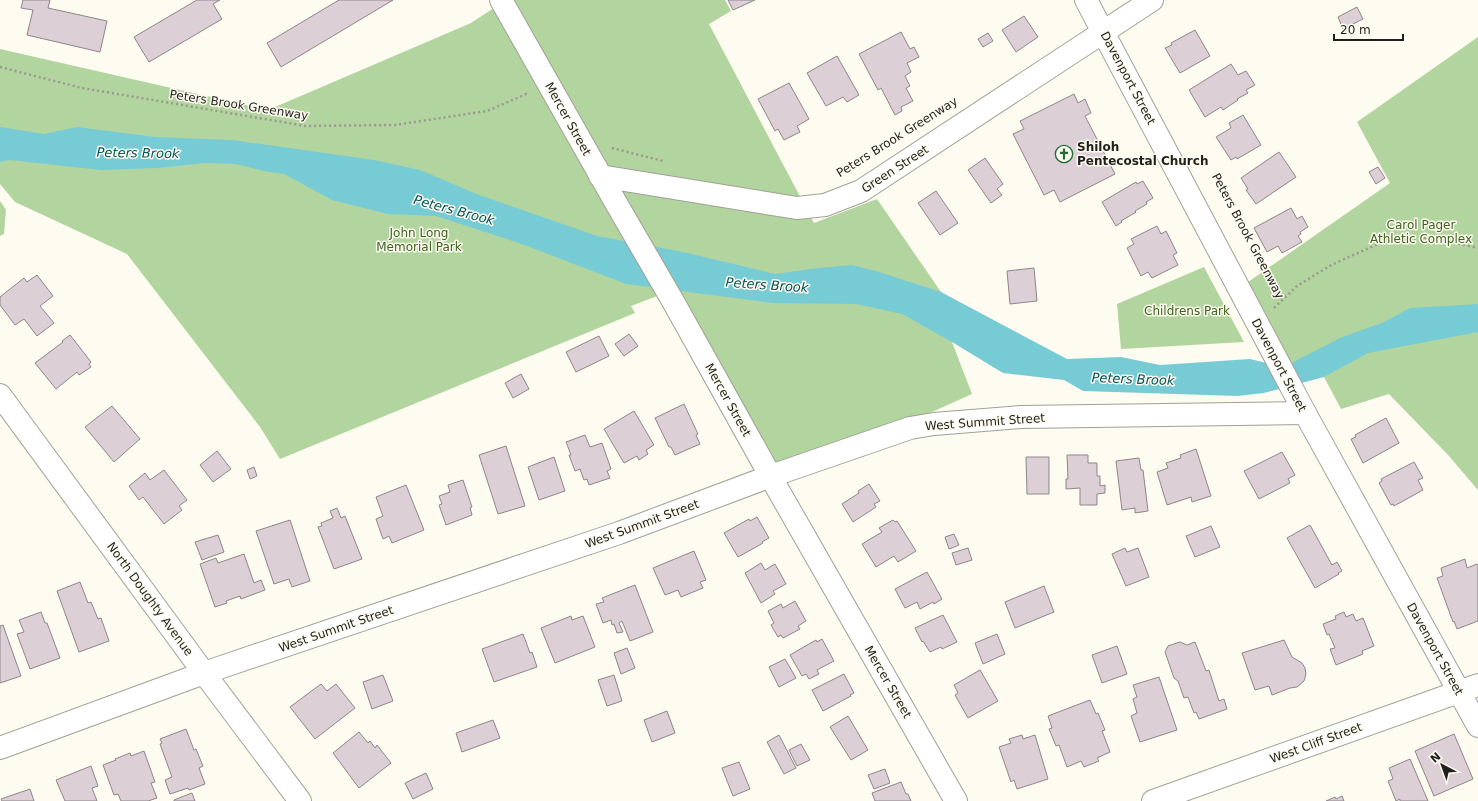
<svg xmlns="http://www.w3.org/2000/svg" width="1478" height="801" viewBox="0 0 1478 801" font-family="'DejaVu Sans',sans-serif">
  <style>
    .green { fill: #b2d49e }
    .water { fill: #77cbd5 }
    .building { fill: #dcd0d6; stroke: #8f858a }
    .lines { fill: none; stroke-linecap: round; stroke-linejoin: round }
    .minor-casing { stroke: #a2a096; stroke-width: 24 }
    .path { stroke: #9a9890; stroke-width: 2.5; stroke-dasharray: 2 3; stroke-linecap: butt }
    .minor { stroke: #fff; stroke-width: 22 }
    .labels { text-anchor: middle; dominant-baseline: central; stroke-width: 3; stroke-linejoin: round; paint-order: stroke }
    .street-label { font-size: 12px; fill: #201f1b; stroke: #fefbf0 }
    .poi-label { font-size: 12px; font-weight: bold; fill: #201f1b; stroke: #fefbf0; text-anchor: start }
    .park-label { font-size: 12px; fill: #3b641b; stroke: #fefbf0 }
    .water-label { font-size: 13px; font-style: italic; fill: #025259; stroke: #fefbf0 }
  </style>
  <rect width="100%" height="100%" fill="#fefbf0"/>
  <g class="green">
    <path d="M506 0H725L731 11 709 24 814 223 877 199 941 292 952 342 972 394 776 482 665 293 631 306 635 313 280 459 260 427 127 254 15 202 0 184V49L268 110 471 23Z"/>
    <path d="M1478 37V490L1449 456 1389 394 1341 409 1324 377 1310 355 1284 367 1241 287 1390 183 1357 122Z"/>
    <path d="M0 201 6 210 4 234 0 236Z"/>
    <path d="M1204 267 1244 342 1121 349 1117 304Z"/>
  </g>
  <path class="water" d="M0 127 44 134 77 127 155 137 232 140 374 160 420 170 479 195 597 236 683 252 775 274 810 269 852 265 879 272 941 292 1067 359 1121 357 1160 365 1250 359 1284 367 1340 338 1384 322 1410 308 1478 304V332L1368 353 1324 377 1264 393 1237 396 1083 391 1064 380 1003 373 952 342 902 314 856 304 774 303 626 284 522 244 436 216 388 214 332 200 284 174 264 171 236 164 204 163 159 168 101 170 10 160 0 162Z"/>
  <g class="building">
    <path d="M23 0H50L48 8 107 21 100 52 27 35 33 10 21 8Z"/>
    <path d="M197 0H220L213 4 222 19 149 62 134 37Z"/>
    <path d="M339 0H393L281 67 267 43Z"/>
    <path d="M728 0H755L733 10Z"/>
    <path d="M1357 7 1363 19 1343 29 1338 17Z"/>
    <path d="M1024 16 1038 37 1016 52 1002 30Z"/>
    <path d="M1195 30 1210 56 1180 73 1165 48 1172 45 1171 43Z"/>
    <path d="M901 32 910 49 914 47 919 57 907 63 911 72 905 76 910 86 906 88 913 101 901 107 902 111 895 115 881 88 878 90 859 54Z"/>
    <path d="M988 33 993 41 983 47 978 39Z"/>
    <path d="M837 56 859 95 847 102 843 97 826 106 807 73Z"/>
    <path d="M1231 64 1238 75 1246 71 1255 85 1246 90 1248 93 1237 99 1238 100 1223 110 1221 107 1205 117 1189 90Z"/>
    <path d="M789 83 809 119 797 126 800 132 784 140 778 129 775 131 758 99Z"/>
    <path d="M1074 94 1078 103 1085 99 1091 113 1085 116 1115 174 1060 202 1054 190 1044 195 1013 134 1024 129 1020 121Z"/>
    <path d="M1243 115 1261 145 1237 159 1236 157 1231 160 1216 137 1231 128 1229 123Z"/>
    <path d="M1279 152 1296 177 1256 204 1246 190 1248 189 1241 178Z"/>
    <path d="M985 158 1003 184 997 189 1002 195 991 203 968 170Z"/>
    <path d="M1378 167 1385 178 1376 184 1369 172Z"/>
    <path d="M1143 181 1153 198 1146 202 1147 204 1135 211 1136 212 1121 221 1122 222 1116 226 1102 202 1136 182 1137 184Z"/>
    <path d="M936 191 958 223 940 235 918 203Z"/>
    <path d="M1291 208 1297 219 1302 216 1308 227 1300 232 1301 234 1298 236 1302 242 1282 253 1278 246 1267 252 1254 228Z"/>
    <path d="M1157 226 1161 234 1166 231 1177 253 1173 255 1178 265 1152 278 1148 272 1141 276 1127 248 1134 244 1131 239Z"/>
    <path d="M1034 268 1037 301 1010 304 1007 271Z"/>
    <path d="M37 275 53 296 40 306 54 323 37 336 24 319 15 325 0 305V297L24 278 27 282Z"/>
    <path d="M629 334 638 346 624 356 615 344Z"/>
    <path d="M70 335 91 362 89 364 91 367 79 375 77 372 56 389 35 363 63 342 62 341Z"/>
    <path d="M599 336 609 356 576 372 566 352Z"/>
    <path d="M521 374 529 389 513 398 505 383Z"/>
    <path d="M684 404 698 434 696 435 700 444 675 455 671 447H669L655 418Z"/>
    <path d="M112 406 140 439 114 462 85 427Z"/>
    <path d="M634 411 654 445 646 450 648 454 639 460 637 456 624 463 604 429Z"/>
    <path d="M1386 418 1399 443 1363 463 1351 439 1356 437 1355 435Z"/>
    <path d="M585 435 590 447 602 443 611 469 607 471 610 478 589 485 587 479 584 480 580 469 575 471 569 455H571L566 442Z"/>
    <path d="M506 446 525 506 498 514 479 455Z"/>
    <path d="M1196 449 1211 496 1192 502 1191 497 1167 505 1157 472 1168 468 1166 463 1181 458 1180 455Z"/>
    <path d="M217 451 231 469 213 482 200 465Z"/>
    <path d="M1282 452 1295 475 1288 479 1290 483 1259 499 1244 471Z"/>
    <path d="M1067 455H1088V463H1097V476H1100V486L1105 485V493L1097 494V505H1080V488L1066 489V479H1068Z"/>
    <path d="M554 457 565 491 539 500 528 467Z"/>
    <path d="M1026 457H1049V494H1027Z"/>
    <path d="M1139 458 1141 470H1143L1148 511 1135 513V508L1122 510 1116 461Z"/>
    <path d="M1414 462 1423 478 1418 480 1423 490 1394 506 1393 504 1391 505 1379 483 1382 481 1381 479Z"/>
    <path d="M254 467 257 476 250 479 247 470Z"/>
    <path d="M164 470 187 500 179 506 182 510 164 524 143 497 139 500 129 486 145 473 150 480Z"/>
    <path d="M463 480 472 507 470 508 472 515 446 525 439 505 442 504 439 496 450 492 448 485Z"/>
    <path d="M869 484 880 501 874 504 876 507 853 522 842 504 859 493 858 491Z"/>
    <path d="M406 485 424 530 392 543 389 536 383 539 376 519 383 516 376 497Z"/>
    <path d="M337 508 341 518 345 516 362 559 334 569 318 527 322 526 321 523 333 518 330 511Z"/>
    <path d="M757 517 769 538 762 542 763 543 738 557 724 533 749 519 750 521Z"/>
    <path d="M290 520 310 581 292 587 289 579 274 584 256 531Z"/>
    <path d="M893 520 895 522 897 521 916 551 898 562 894 556 876 567 862 544 882 532 879 528Z"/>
    <path d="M1310 525 1332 565 1337 562 1342 571 1338 573 1339 574 1315 588 1287 538Z"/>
    <path d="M1211 526 1220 547 1195 557 1186 536Z"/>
    <path d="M954 534 959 545 949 549 945 537Z"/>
    <path d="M218 535 224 552 202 560 195 542Z"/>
    <path d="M968 548 972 560 956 565 952 553Z"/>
    <path d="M1125 548 1127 552 1138 548 1149 577 1126 586 1112 554Z"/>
    <path d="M694 551 706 580 700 582 703 588 681 597 678 590 665 595 653 568Z"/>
    <path d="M244 554 254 583 261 580 265 590 241 599 240 596 226 601 227 603 215 607 200 564 216 558 218 563Z"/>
    <path d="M1465 559 1467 568 1477 564 1478 566V621L1457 629 1454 621 1453 622 1437 578 1443 576 1441 568Z"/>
    <path d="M761 563 765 570 775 564 786 584 773 591 775 594 761 603 745 573Z"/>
    <path d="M927 572 942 599 934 604 933 602 920 609 917 602 905 608 895 589Z"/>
    <path d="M80 582 88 603 91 602 98 619 101 618 109 641 79 652 57 591Z"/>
    <path d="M635 585 653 632 630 641 622 621 619 623 623 632 617 633 614 624 612 625 611 620 603 623 596 604 604 602 602 598Z"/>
    <path d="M1044 586 1054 612 1015 628 1005 602Z"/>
    <path d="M795 601 806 621 798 626 800 629 783 638 781 635 778 637 771 625 774 623 768 611 781 604 783 608Z"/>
    <path d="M41 612 45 623H47L60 658 30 669 17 634 24 632 19 620Z"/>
    <path d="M1344 612 1346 617 1353 614 1356 621 1363 618 1374 646 1362 651 1363 654 1336 665 1330 649 1335 648 1329 634 1327 635 1323 624 1336 619 1335 616Z"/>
    <path d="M943 615 957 642 942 649 941 647 930 652 923 641 922 642 915 628Z"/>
    <path d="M571 616 572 620 583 616 595 647 555 663 541 628Z"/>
    <path d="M3 625 21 676 0 683V626Z"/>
    <path d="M523 634 530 653 532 652 537 667 494 682 482 649Z"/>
    <path d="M997 634 1005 654 983 664 975 643Z"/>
    <path d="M822 639 834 661 817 670 819 674 809 679 806 674 802 676 790 655 816 640 817 642Z"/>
    <path d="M1284 640 1292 657 1302 663 1305 668 1306 674 1304 681 1297 687 1290 688 1272 695 1269 686 1255 690 1242 653Z"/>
    <path d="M1180 642 1187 645 1195 642 1206 671 1209 670 1219 701 1224 699 1227 709 1199 719 1196 712 1194 713 1188 697 1184 698 1178 681 1174 678 1165 652 1168 646Z"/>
    <path d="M1117 646 1127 674 1102 683 1092 655Z"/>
    <path d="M627 648 635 668 621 674 614 653Z"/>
    <path d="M785 659 796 678 779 687 769 667Z"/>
    <path d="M980 670 998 701 968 718 955 695 958 693 954 685Z"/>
    <path d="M844 674 854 693 850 695 851 696 823 711 812 690Z"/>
    <path d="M383 675 393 701 372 709 363 682Z"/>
    <path d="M614 675 622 701 607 706 598 680Z"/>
    <path d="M1159 677 1177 730 1140 742 1131 716 1137 713 1133 699 1137 697 1133 685Z"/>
    <path d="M321 684 327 691 336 684 355 708 315 739 290 707Z"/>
    <path d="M1090 700 1096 714 1098 713 1105 730 1102 731 1110 752 1097 758 1099 761 1084 767 1081 761 1067 767 1059 745 1056 746 1049 729 1052 728 1048 716Z"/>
    <path d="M667 711 675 733 652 742 644 720Z"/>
    <path d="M848 716 868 750 851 760 830 727Z"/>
    <path d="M493 720 500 738 462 752 456 733Z"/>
    <path d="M186 729 194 750 196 749 203 766 199 768 205 784 189 790 188 788 170 794 165 780 172 777 160 744 162 743 160 739Z"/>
    <path d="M359 732 368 743 370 741 375 748 377 745 391 763 359 788 333 753Z"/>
    <path d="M1454 734 1473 779 1434 796 1415 751Z"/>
    <path d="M779 735 796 768 784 774 767 742Z"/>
    <path d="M1022 735 1023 739 1035 735 1048 779 1017 789 1014 780 1011 782 999 747 1011 743 1009 739Z"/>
    <path d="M801 744 810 760 797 766 789 750Z"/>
    <path d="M144 751 155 782 151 783 157 798 148 801H121L118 794 114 795 103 765 116 760 115 759 130 753 131 756Z"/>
    <path d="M1410 759 1428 801H1400V799L1396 801 1388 781 1393 779 1389 768Z"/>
    <path d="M739 762 750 789 733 796 722 768Z"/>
    <path d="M91 766 98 786 92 788 97 801H65L56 780Z"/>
    <path d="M885 769 890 783 874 789 868 775Z"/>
    <path d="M426 773 433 789 413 799 405 783Z"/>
    <path d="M901 782 906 794H908L911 801H875L872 793Z"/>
    <path d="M30 789 34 801H2L1 799Z"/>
    <path d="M192 793 195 801H174V800Z"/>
    <path d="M1342 796 1344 801H1326L1335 797 1336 799Z"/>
  </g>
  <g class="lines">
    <defs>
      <g id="minor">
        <path d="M501 0 616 203 674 303 781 495 956 801"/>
        <path d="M1086 0 1305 413 1478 726"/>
        <path d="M600 176 797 208 825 205 861 191 1152 0"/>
        <path d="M0 395 204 673 300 801"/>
        <path d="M0 748 204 673 619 533 771 476 910 428 934 424 1021 417 1305 413"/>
        <path d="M1153 801 1478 685"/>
      </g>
    </defs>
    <use href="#minor" class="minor-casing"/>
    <g class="path">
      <path d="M0 67 82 88 306 126 395 125 487 111 526 94 527 96"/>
      <path d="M612 148 663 161"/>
      <path d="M1274 308 1297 286 1333 264 1385 241 1430 237 1478 248"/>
    </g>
    <use href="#minor" class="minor"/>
  </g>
  <defs>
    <symbol id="church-ring" viewBox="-11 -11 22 22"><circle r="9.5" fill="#fefbf0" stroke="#236c38" stroke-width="1.5"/><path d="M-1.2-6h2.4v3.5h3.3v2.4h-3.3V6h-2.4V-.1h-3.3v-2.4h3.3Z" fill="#236c38"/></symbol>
  </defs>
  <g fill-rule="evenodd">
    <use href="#church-ring" x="1054" y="144" width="20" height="20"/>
  </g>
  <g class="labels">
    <g class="street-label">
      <text transform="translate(1128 78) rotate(62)">Davenport Street</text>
      <text transform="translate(239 105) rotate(9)">Peters Brook Greenway</text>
      <text transform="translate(568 119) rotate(61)">Mercer Street</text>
      <text transform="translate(897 137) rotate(-32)">Peters Brook Greenway</text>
      <text transform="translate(895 169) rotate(-33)">Green Street</text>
      <text transform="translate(1248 236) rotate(62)">Peters Brook Greenway</text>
      <text transform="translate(1279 365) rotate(62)">Davenport Street</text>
      <text transform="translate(728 400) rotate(61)">Mercer Street</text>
      <text transform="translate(985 422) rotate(-4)">West Summit Street</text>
      <text transform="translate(642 524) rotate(-20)">West Summit Street</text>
      <text transform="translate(150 599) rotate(54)">North Doughty Avenue</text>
      <text transform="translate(336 629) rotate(-19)">West Summit Street</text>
      <text transform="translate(1435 649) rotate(61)">Davenport Street</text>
      <text transform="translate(888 682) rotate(60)">Mercer Street</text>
      <text transform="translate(1316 743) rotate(-20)">West Cliff Street</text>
    </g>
    <g class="poi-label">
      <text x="1077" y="147">Shiloh<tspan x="1077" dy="14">Pentecostal Church</tspan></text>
    </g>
    <g class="park-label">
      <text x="1421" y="225">Carol Pager<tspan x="1421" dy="14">Athletic Complex</tspan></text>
      <text x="419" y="233">John Long<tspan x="419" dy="14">Memorial Park</tspan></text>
      <text x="1187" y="311">Childrens Park</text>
    </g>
    <g class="water-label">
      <text transform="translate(138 153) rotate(1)">Peters Brook</text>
      <text transform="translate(454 210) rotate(15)">Peters Brook</text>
      <text transform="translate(767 285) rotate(4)">Peters Brook</text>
      <text transform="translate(1133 379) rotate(2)">Peters Brook</text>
    </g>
  </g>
  <g transform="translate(1442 765) rotate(319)" stroke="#fefbf0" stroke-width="3" paint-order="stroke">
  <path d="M0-3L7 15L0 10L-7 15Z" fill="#201f1b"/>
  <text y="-6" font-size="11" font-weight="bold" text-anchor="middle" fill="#201f1b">N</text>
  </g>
  <path d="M1334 34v6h69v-6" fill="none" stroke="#201f1b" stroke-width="2"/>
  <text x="1340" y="34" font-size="12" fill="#201f1b" stroke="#fefbf0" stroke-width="3" paint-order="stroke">20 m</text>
</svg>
